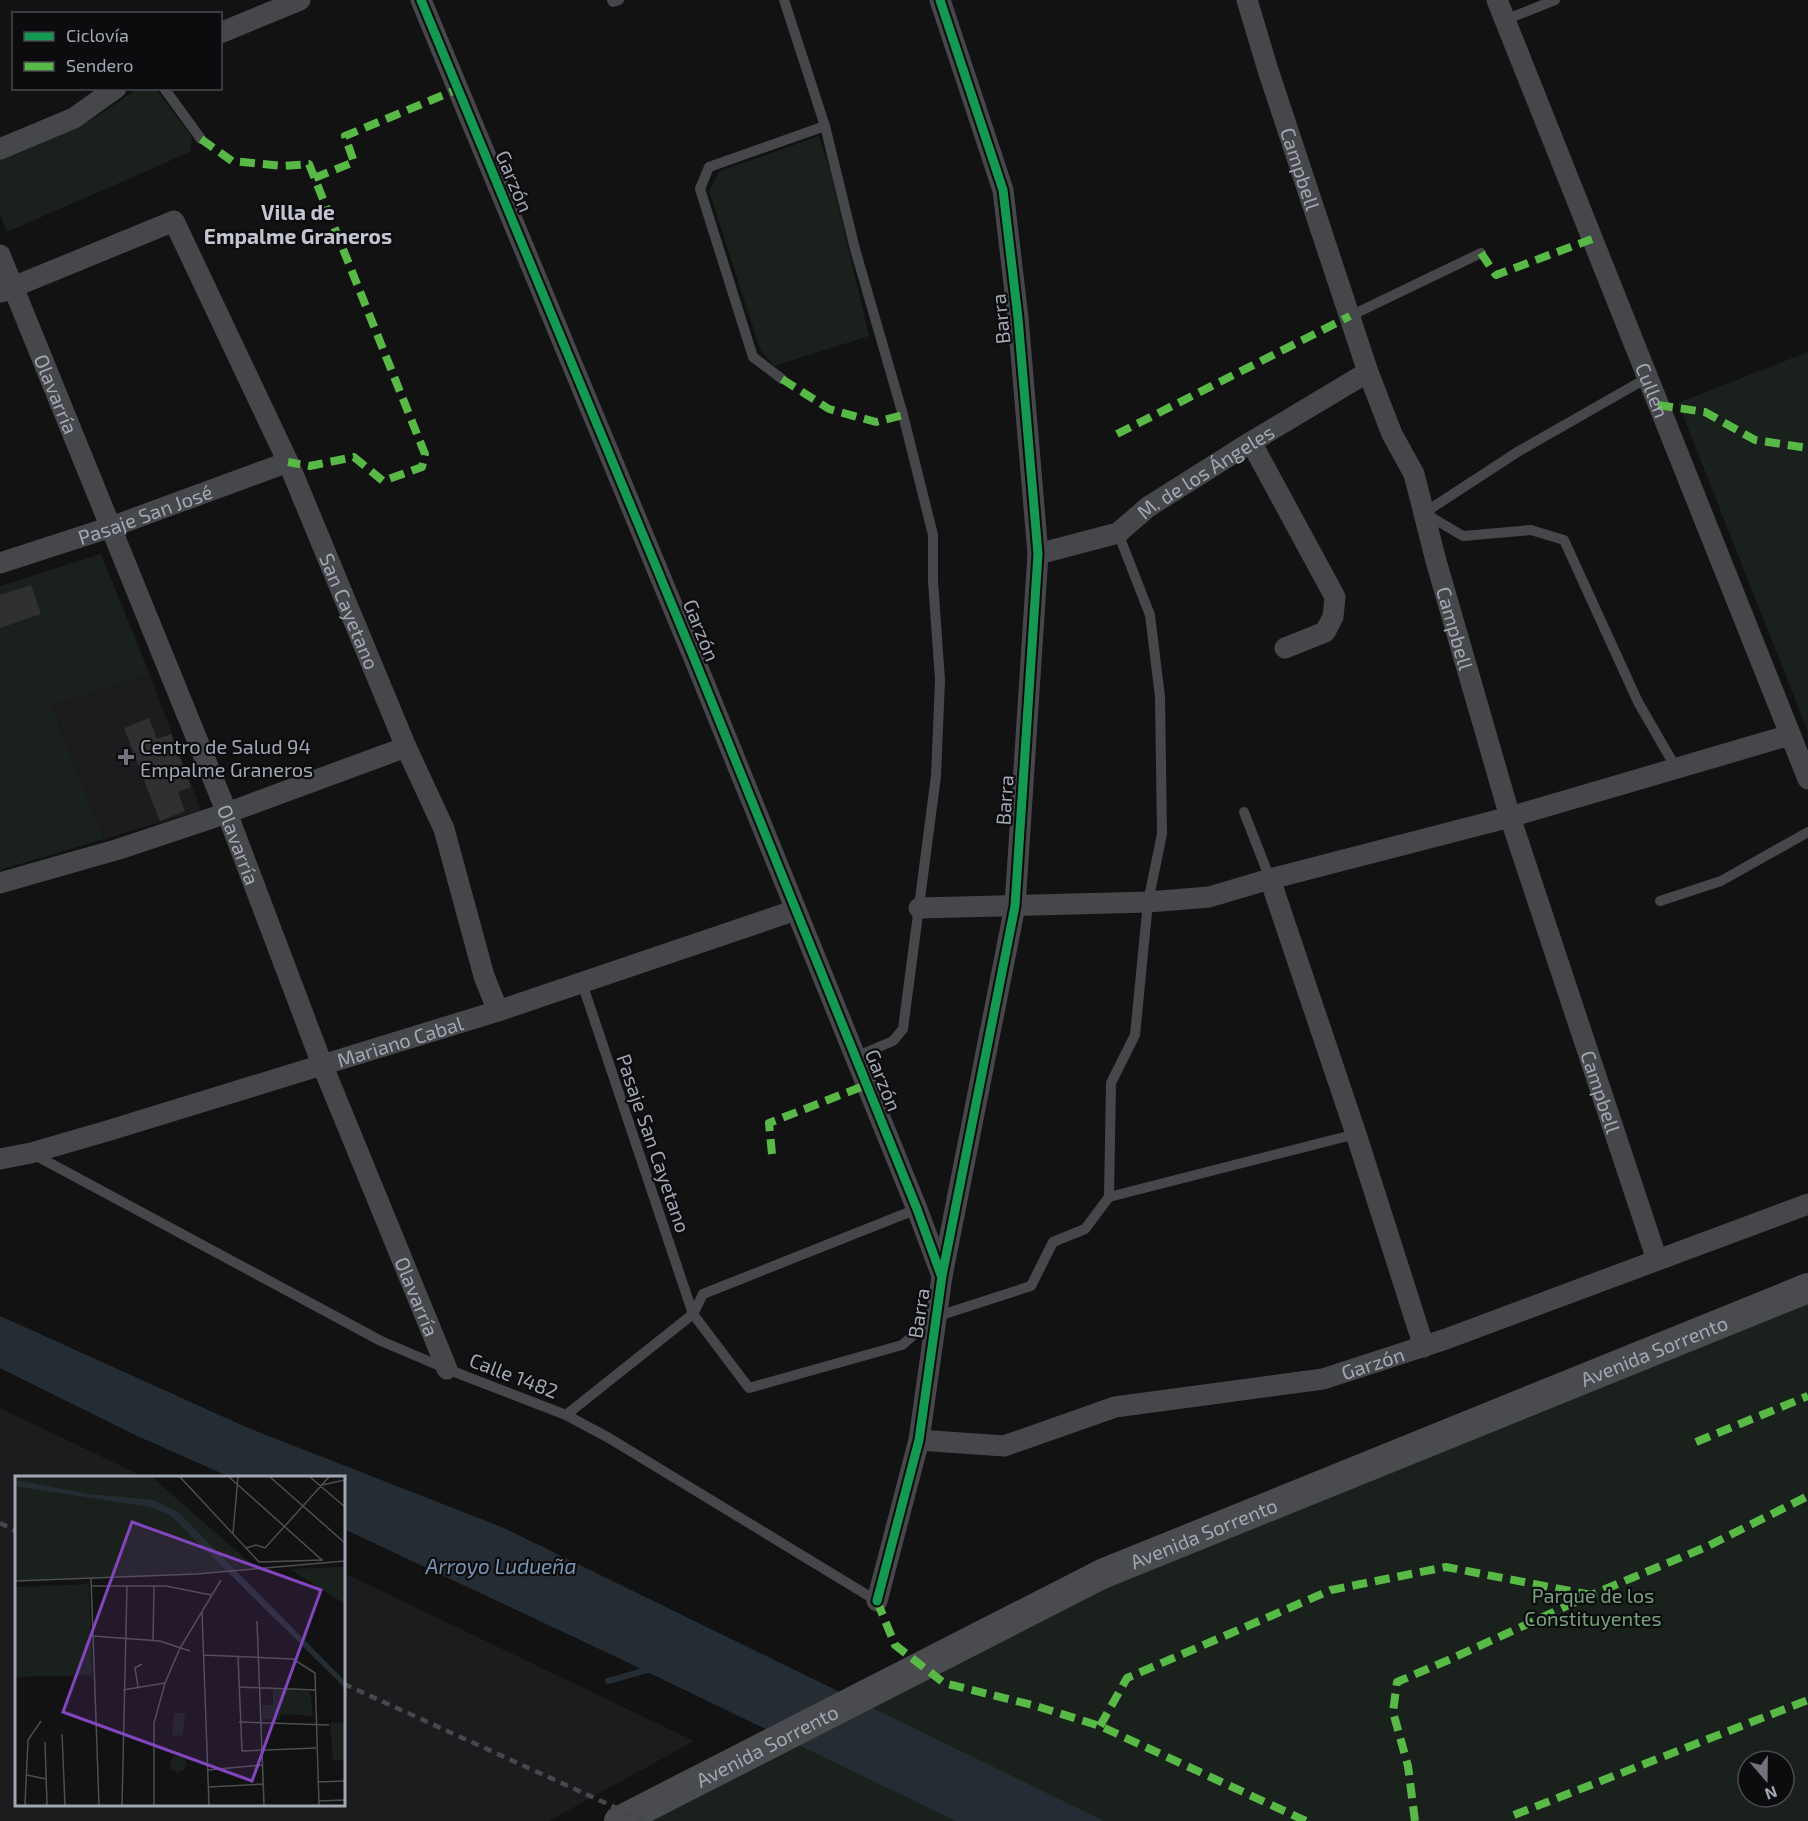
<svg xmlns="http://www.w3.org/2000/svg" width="1808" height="1821" viewBox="0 0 1808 1821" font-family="'Exo 2',sans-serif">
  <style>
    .built { fill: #1c1c1e }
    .green { fill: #1a211c; fill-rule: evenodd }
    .water { fill: #252d34 }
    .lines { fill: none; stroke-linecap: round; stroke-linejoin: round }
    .stream { stroke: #252d34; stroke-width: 6 }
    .building { fill: #303031 }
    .lane { stroke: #46474b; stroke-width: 10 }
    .street { stroke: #46474b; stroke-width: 21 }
    .secondary { stroke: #4a4b4f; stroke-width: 30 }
    .rail { stroke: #46484b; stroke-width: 4.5; stroke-dasharray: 8 6; stroke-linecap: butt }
    .quiet { stroke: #58b947; stroke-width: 8; stroke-dasharray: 15 8; stroke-linecap: butt }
    .cycleway-casing { stroke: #0c0c0e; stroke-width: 13 }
    .cycleway { stroke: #139951; stroke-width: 9 }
    .poi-dot { fill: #70737b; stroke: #0c0c0e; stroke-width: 2 }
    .labels { text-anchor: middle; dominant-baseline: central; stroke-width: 4.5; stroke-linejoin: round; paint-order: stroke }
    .street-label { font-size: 20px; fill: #a2a7b4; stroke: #0c0c0e }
    .poi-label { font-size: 20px; fill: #a2a7b4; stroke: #0c0c0e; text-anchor: start }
    .park-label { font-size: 20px; fill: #78a17b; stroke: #0c0c0e }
    .neighbourhood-label { font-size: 21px; font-weight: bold; fill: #c3c6d0; stroke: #0c0c0e }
    .water-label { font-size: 21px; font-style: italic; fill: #7694b2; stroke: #0c0c0e }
    .inset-road { fill: none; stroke: #4c4e53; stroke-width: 1.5 }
    .view { fill: #8345bd; fill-opacity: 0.15; stroke: #8345bd; stroke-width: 3 }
    .inset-edge { fill: none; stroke: #a2a7b4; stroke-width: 3 }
  </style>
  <rect width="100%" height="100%" fill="#121212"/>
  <g class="built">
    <path d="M150 675 201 810 104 839 51 703Z"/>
    <path d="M0 1408 144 1477 16 1478V1804H344V1573L694 1741 549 1821H0Z"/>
  </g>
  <g class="green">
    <path d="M137 89H156L192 137 190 152 7 232 0 215V159L96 117Z"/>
    <path d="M819 136 830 170 869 336 774 366 760 349 709 191 720 171Z"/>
    <path d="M1808 352V732L1678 403Z"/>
    <path d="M101 554 150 675 51 704 104 839 0 870V586Z"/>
    <path d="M1808 1288V1821H645L1102 1574ZM1748 1761H1784V1797H1748Z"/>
  </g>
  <path class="water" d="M0 1316 246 1427 504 1528 1104 1821H956L610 1654 344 1529V1478L230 1477 135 1435 0 1368Z"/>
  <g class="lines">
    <path class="stream" d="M608 1681 651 1669"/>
  </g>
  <g class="building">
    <path d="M31 585 41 614 0 628V595Z"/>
    <path d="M149 718 157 739 171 734 191 787 178 792 185 811 160 821 124 728Z"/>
  </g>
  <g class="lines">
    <g class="lane">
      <path d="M612 0 613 2 619 0"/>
      <path d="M784 0 825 126 855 249 903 415 933 535V581L940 680 936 776 903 1029 893 1041 855 1057"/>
      <path d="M1505 20 1555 0"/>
      <path d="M164 88 201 139"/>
      <path d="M1350 316 1481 253"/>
      <path d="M1647 378 1519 451 1424 513 1463 536 1531 530 1564 540 1638 702 1676 768"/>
      <path d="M782 379 753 357 700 189 709 167 825 126"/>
      <path d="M1244 812 1270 879"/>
      <path d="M1660 901 1721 881 1808 832"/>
      <path d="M582 983 693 1314 749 1388 902 1345 935 1317 1031 1286 1053 1242 1085 1229 1109 1197 1111 1083 1135 1035 1148 902 1162 834 1160 697 1150 615 1118 533"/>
      <path d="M33 1154 381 1341 447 1369 566 1415 609 1438 877 1601"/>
      <path d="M1109 1197 1356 1134"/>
      <path d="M566 1415 693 1314 703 1294 917 1209"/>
    </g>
    <g class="street">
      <path d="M421 0 694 658 917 1209 942 1276"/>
      <path id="s1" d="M1247 0 1268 70 1368 372 1392 434 1414 474 1436 561 1510 817 1657 1260"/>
      <path id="s2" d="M1497 0 1808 779"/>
      <path d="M220 33 300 0"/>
      <path d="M0 149 74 118 116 88"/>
      <path id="s3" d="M0 255 227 813 322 1064 447 1369"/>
      <path id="s4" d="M1 292 174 221 288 462 406 747 444 829 484 976 498 1011"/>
      <path d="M1251 442 1335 597 1333 617 1325 632 1285 648"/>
      <path id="s5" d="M1038 554 1118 533 1148 507 1251 442 1368 372"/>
      <path id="s6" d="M0 563 111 527 288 462"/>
      <path d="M1270 879 1356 1134 1424 1347"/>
      <path d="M0 883 119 849 227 813 406 747"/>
      <path d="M919 908 1148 902 1209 897 1270 879 1510 817 1790 735"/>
      <path id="s7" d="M0 1159 31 1153 107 1131 498 1011 796 910"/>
      <path id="s8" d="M919 1440 1004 1446 1115 1407 1323 1379 1446 1339 1808 1204"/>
      <path d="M877 1601 919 1440 942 1276 1015 906 1038 554 1018 318 1003 190 940 0"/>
    </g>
    <path class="secondary" id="s9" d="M619 1821 1102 1574 1808 1288"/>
    <g class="rail">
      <path d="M0 1523 16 1531"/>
      <path d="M344 1684 645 1821"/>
    </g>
    <g class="quiet">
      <path d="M201 139 232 161 284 166 309 164 425 454 422 467 383 481 354 457 310 466 288 462"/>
      <path d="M314 178 354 162 345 136 458 89"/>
      <path d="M1481 253 1496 275 1592 239"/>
      <path d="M782 379 829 409 876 422 903 415"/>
      <path d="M1658 405 1705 412 1755 440 1808 448"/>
      <path d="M1117 434 1350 316"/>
      <path d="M772 1154 769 1123 866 1085"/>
      <path d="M1696 1442 1808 1396"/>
      <path d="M877 1601 895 1645 944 1683 1036 1706 1100 1726 1306 1821"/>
      <path d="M1100 1726 1127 1678 1331 1590 1446 1567 1591 1595"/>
      <path d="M1514 1815 1808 1700"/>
      <path d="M1415 1821 1408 1766 1393 1712 1397 1682 1453 1658 1591 1595 1706 1547 1808 1496"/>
    </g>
    <defs>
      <g id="cycleway">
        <path d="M421 0 694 658 917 1209 941 1275"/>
        <path d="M877 1601 919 1440 942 1276 1015 906 1038 554 1018 318 1003 190 940 0"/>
      </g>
    </defs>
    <use href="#cycleway" class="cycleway-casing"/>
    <use href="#cycleway" class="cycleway"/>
  </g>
  <path class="poi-dot" d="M123 748h6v6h6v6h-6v6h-6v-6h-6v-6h6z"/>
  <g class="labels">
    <g class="street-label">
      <text stroke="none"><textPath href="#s1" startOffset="177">Campbell</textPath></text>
      <text transform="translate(515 181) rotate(67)">Garzón</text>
      <text transform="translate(1000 319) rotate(-96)">Barra</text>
      <text stroke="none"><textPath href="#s2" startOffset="420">Cullen</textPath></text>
      <text stroke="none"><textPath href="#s3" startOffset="150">Olavarría</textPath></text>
      <text stroke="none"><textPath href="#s5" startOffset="190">M. de los Ángeles</textPath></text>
      <text stroke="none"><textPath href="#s6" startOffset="153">Pasaje San José</textPath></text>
      <text stroke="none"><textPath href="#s4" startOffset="615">San Cayetano</textPath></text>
      <text stroke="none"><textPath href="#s1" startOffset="663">Campbell</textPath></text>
      <text transform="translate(702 630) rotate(68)">Garzón</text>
      <text transform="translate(1004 800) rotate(-86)">Barra</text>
      <text stroke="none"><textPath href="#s3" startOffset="636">Olavarría</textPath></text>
      <text stroke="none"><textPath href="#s7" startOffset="417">Mariano Cabal</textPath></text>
      <text transform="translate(884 1080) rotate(68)">Garzón</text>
      <text stroke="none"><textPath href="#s1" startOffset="1149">Campbell</textPath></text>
      <text transform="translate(654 1143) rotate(71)">Pasaje San Cayetano</text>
      <text stroke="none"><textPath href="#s3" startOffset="1122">Olavarría</textPath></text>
      <text transform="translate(918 1313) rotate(-81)">Barra</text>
      <text stroke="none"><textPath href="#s9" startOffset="1138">Avenida Sorrento</textPath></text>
      <text stroke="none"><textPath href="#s8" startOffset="465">Garzón</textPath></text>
      <text transform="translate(514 1375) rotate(21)">Calle 1482</text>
      <text stroke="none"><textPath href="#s9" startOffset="652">Avenida Sorrento</textPath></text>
      <text stroke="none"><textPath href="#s9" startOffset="166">Avenida Sorrento</textPath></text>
    </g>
    <g class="poi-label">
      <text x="140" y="746">Centro de Salud 94<tspan x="140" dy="23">Empalme Graneros</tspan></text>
    </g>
    <g class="park-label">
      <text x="1593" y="1595">Parque de los<tspan x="1593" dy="23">Constituyentes</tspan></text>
    </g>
    <g class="neighbourhood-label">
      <text x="298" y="211">Villa de<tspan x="298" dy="24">Empalme Graneros</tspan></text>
    </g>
    <g class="water-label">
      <text x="501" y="1565">Arroyo Ludueña</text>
    </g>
  </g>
  <g transform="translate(15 1476)">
    <rect width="330" height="330" fill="#121212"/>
    <path d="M0 1H137L240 91 182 98 0 105ZM330 91V128L275 93ZM74 108 77 199 0 201V111ZM258 213 295 215 298 240 266 238 265 244 247 243V229H258ZM159 237H170L168 260 157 259ZM330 246V284H318L315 247ZM155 288a8 8 0 1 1 16 0a8 8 0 1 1-16 0Z" fill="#1a211c"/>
    <path d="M0 4 73 18 138 24 163 36 330 205V212L155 39 135 31 0 10Z" fill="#252d34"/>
    <path class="inset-road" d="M165 1 244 86 308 84M214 1 307 84M255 1 330 67M295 1 330 31M307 9 330 4M218 57 223 1M231 72 241 69 250 72 314 1M76 102 84 329M0 105 182 98 330 85M76 110H151L196 119M187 136 194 329M242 145 249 329M78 160 145 165 175 175M138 165 139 110M188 179 278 183 300 197 304 329M223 180 227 275 301 272M123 211 120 192 127 188M223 211 300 214M108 214 150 207M224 246 314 249M47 258 50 329M30 266 32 329M193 294 247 289M12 299 31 303M303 306 330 305M194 311 248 308M304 325 330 324M10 329 13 264 26 245M107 329 112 110M139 329V247L150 207 165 172 206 104"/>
    <path class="view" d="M117 46 306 114 237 305 48 236Z"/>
    <rect width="330" height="330" class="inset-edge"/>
  </g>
  <rect x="12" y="12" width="210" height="78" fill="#0c0c0e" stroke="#484a50" stroke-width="1.5"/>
  <rect x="24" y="32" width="30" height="9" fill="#139951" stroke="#484a50" stroke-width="1.5"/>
  <text x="66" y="42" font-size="18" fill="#a2a7b4">Ciclovía</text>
  <rect x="24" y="62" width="30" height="9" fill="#58b947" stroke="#484a50" stroke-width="1.5"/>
  <text x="66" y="72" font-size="18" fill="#a2a7b4">Sendero</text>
  <g transform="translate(1766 1779) rotate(160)"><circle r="28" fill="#0c0c0e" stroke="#484a50" stroke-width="1.5"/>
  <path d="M0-4.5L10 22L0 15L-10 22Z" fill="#70737b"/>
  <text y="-9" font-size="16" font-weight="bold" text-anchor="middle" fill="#a2a7b4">N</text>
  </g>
</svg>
